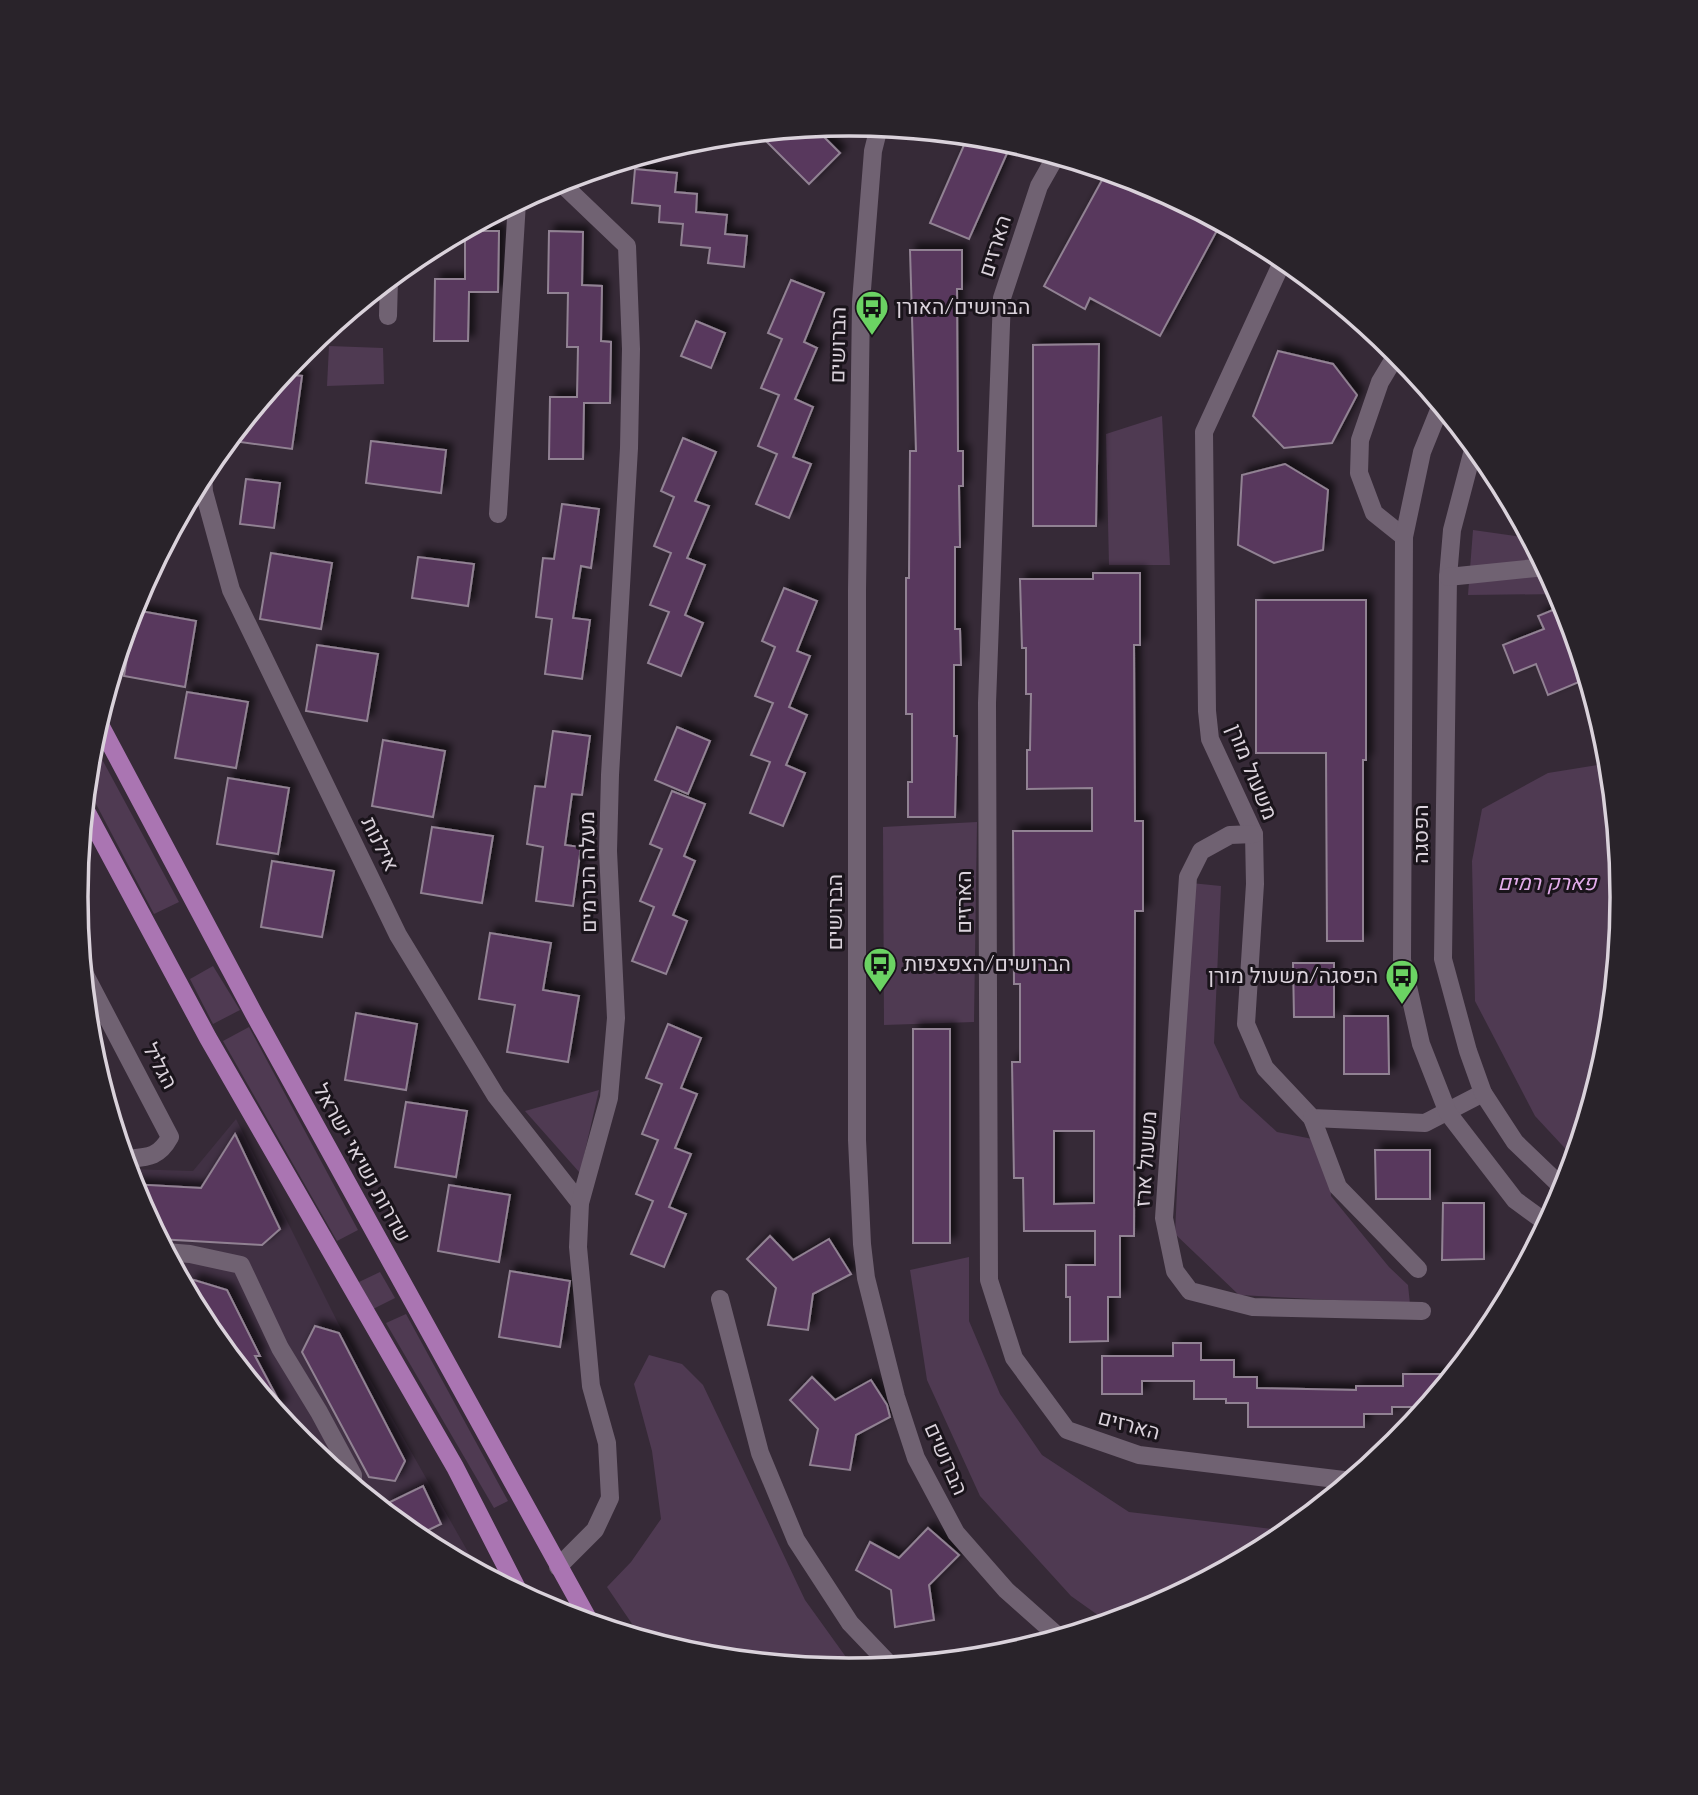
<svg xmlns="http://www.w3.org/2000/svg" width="1698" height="1795" viewBox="0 0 1698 1795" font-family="'Libre Baskerville',Heebo,serif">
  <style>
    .built { fill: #413144 }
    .green { fill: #4f3a52 }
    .building { fill: #58375d; stroke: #918293; stroke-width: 2; fill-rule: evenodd; filter: url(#shadow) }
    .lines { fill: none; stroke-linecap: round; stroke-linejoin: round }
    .minor { stroke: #706272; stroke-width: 18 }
    .major { stroke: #aa75b2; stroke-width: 18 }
    .labels { text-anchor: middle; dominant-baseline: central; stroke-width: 6; stroke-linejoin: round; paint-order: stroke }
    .street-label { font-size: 21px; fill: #dad2db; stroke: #1a141b }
    .poi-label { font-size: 21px; fill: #dad2db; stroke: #1a141b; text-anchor: start }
    .park-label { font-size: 21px; font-style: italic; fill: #e3aceb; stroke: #1a141b }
    .rim { fill: none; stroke: #dad2db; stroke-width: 3.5 }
  </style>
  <defs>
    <filter id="shadow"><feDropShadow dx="6" dy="-6" stdDeviation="3.5" flood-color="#0009"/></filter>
  </defs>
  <rect width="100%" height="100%" fill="#362a37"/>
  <path class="built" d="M236 1119 338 1323 480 1573 419 1541 302 1444 205 1327 134 1193 127 1169 193 1171Z"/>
  <g class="green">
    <path d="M329 346 383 348 384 384 327 386Z"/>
    <path d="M1162 416 1170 565H1109L1106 434Z"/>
    <path d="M1473 530 1530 538 1560 594 1468 595Z"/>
    <path d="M97 750 179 902 154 914 86 785 89 754Z"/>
    <path d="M1610 763 1623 898 1608 1049 1574 1158 1535 1116 1475 1001 1472 861 1482 809 1548 773Z"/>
    <path d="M977 822 974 1022 884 1025 883 827Z"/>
    <path d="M1191 883 1221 886 1214 1043 1240 1098 1277 1132 1328 1142 1331 1196 1389 1267 1408 1285 1410 1304 1239 1295 1175 1234Z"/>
    <path d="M213 966 240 1010 213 1024 190 979Z"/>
    <path d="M249 1027 358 1230 337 1241 223 1041Z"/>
    <path d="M599 1090 580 1173 525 1111Z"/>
    <path d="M969 1257V1321L1000 1394 1042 1455 1129 1512 1290 1531 1279 1541 1145 1612 1109 1623 1071 1596 980 1496 927 1380 910 1270Z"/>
    <path d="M380 1272 395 1298 373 1309 359 1282Z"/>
    <path d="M406 1314 508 1501 494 1508 386 1323Z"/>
    <path d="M649 1355 682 1364 703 1385 805 1600 856 1671 698 1656 643 1640 607 1587 631 1562 661 1519 652 1451 634 1384Z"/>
  </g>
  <g class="building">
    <path d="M814 127 840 153 809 184 758 133Z"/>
    <path d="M968 136 1008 151 969 239 930 223Z"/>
    <path d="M635 169 677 173 675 192 697 194 696 212 727 215 725 234 747 236 744 267 708 263 710 248 681 245 683 224 659 222 660 206 632 203Z"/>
    <path d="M1107 171 1145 183 1221 223 1160 336 1090 298 1085 309 1044 286Z"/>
    <path d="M484 219V231H499L498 292H469L468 341H434L435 279H465V229Z"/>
    <path d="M549 231 583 232 582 285 602 286 601 341 611 342 610 403H584L583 459H549L550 397H577L578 347H567L568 293H548Z"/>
    <path d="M910 250H962V289H957L958 451H963V486H959L960 547H955V629H960L961 665H954V736H957L955 817H908V782H912V714H906V578H909L910 451H916Z"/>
    <path d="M791 280 824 293 804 342 817 348 795 399 813 407 793 457 811 464 789 518 756 504 777 454 758 446 779 395 761 388 782 339 768 333Z"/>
    <path d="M696 321 725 333 711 368 681 356Z"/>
    <path d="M1099 344 1096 526H1033V345Z"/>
    <path d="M1278 351 1333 364 1357 395 1332 443 1284 448 1253 416Z"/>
    <path d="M283 374 302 376 292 449 240 442 243 422Z"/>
    <path d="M683 438 716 452 695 501 709 506 687 558 705 565 685 615 703 623 681 676 648 663 669 612 650 605 671 553 654 546 674 497 661 491Z"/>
    <path d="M371 441 446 450 441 493 366 483Z"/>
    <path d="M1285 464 1328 490 1323 550 1274 563 1238 545 1242 475Z"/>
    <path d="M246 479 280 483 274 528 240 524Z"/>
    <path d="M562 504 599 509 591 568 581 566 573 618 590 620 582 679 545 674 552 619 536 617 543 558 554 559Z"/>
    <path d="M271 553 332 563 321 629 260 619Z"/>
    <path d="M418 557 474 564 468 606 412 598Z"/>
    <path d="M1093 573H1140V645H1134L1135 821H1143V911H1135L1134 1236H1120V1297H1108V1341L1070 1342V1297H1066V1265H1095V1231H1024L1023 1178H1014L1012 1062H1020V984H1014L1013 831H1092V788L1027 789V750H1030L1031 694H1026V648H1022L1020 579H1093ZM1054 1131H1094V1203L1054 1204Z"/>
    <path d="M784 588 817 601 797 651 810 656 789 707 807 715 786 765 805 773 783 826 750 813 770 762 751 755 773 703 755 696 775 647 762 641Z"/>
    <path d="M1256 600H1366V760H1363V941H1327L1326 753H1256Z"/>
    <path d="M1565 605 1585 670 1576 673 1579 682 1548 695 1536 664 1514 673 1503 645 1544 629 1538 616Z"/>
    <path d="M135 610 196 621 185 687 124 676Z"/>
    <path d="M317 645 378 654 367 721 306 711Z"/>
    <path d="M187 692 248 702 236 768 175 758Z"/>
    <path d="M677 727 710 741 688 794 655 780Z"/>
    <path d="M553 731 590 736 582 795 572 794 565 845 581 847 573 906 536 901 543 847 527 844 535 786 545 787Z"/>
    <path d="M383 740 445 751 433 817 372 806Z"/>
    <path d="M228 778 289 788 278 854 217 844Z"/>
    <path d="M672 791 705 804 684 856 695 861 673 915 687 921 666 974 632 961 654 907 640 901 662 849 650 844Z"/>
    <path d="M432 827 493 836 482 903 421 893Z"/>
    <path d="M272 861 334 871 322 937 261 927Z"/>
    <path d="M490 933 551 943 543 990 579 996 568 1062 507 1052 515 1005 479 999Z"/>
    <path d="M1293 963H1334V1017H1294Z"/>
    <path d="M356 1013 417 1024 406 1090 345 1080Z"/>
    <path d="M1344 1016H1388L1389 1074H1344Z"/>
    <path d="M668 1024 701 1038 681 1088 697 1094 675 1148 691 1154 669 1207 686 1214 664 1267 631 1254 653 1201 636 1194 658 1140 642 1134 662 1084 646 1078Z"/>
    <rect x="913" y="1029" width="37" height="214"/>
    <path d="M406 1102 467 1111 456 1177 395 1167Z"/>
    <path d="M235 1134 280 1229 262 1245 158 1239 131 1184 201 1188Z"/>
    <path d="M1375 1150H1430V1199H1376Z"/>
    <path d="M449 1185 510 1195 499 1262 438 1251Z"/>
    <path d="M1443 1203H1484V1259L1442 1260Z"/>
    <path d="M770 1236 793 1260 829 1239 851 1274 813 1294 808 1330 768 1325 776 1288 747 1259Z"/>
    <path d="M510 1271 570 1281 560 1347 499 1337Z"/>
    <path d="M194 1280 227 1290 260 1356H255L281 1405 274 1410 205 1327 186 1291Z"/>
    <path d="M315 1326 339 1333 405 1461 395 1481 369 1477 302 1352Z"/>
    <path d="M1173 1343H1201V1360H1234V1377H1257V1388L1356 1390V1386H1403V1374H1442V1389L1427 1407H1392V1414H1364V1427H1248V1403H1226V1399H1194V1381H1142V1394H1102V1356H1173Z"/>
    <path d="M812 1377 835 1400 871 1380 887 1405 890 1417 856 1435 850 1470 810 1465 818 1429 790 1400Z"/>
    <path d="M423 1486 441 1524 414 1537 393 1519 386 1504Z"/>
    <path d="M928 1528 959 1555 929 1585 934 1620 895 1627 891 1590 856 1570 870 1542 899 1558Z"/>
  </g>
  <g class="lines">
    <g class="minor">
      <path d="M879 127 873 151 861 302 857 591V1140L862 1244 866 1278 896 1397 916 1458 956 1533 1006 1590 1060 1638"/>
      <path d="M1056 156 1039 186 1002 298 987 703 989 1280 1014 1358 1067 1430 1139 1455 1352 1481"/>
      <path d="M1284 258 1204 432 1207 711 1210 739 1254 834 1255 884 1246 1024 1265 1068 1312 1118 1425 1123 1483 1093"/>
      <path d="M388 316 389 279"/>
      <path d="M1398 352 1380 382 1360 440 1359 473 1374 513 1404 537"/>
      <path d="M1441 405 1422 452 1404 537 1402 960 1421 1044 1448 1113 1515 1200 1548 1224"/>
      <path d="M1474 446 1452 530 1448 577 1443 959 1468 1051 1483 1093 1515 1142 1565 1190"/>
      <path d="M203 473 204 492 231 590 398 935 496 1096 580 1203"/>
      <path d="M498 514 517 202"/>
      <path d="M1448 577 1545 567"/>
      <path d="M1254 834 1230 835 1201 851 1188 877 1164 1218 1175 1271 1190 1291 1253 1307 1422 1311"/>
      <path d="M82 969 170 1137C158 1159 146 1157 124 1159"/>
      <path d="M1312 1118 1338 1187 1418 1269"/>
      <path d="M166 1252 190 1254 241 1265 280 1348 319 1412 353 1475V1486"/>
      <path d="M720 1299 760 1453 796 1540 850 1623 892 1667"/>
      <path d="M558 1567 595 1530 610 1498 607 1443 591 1386 578 1247 580 1203 609 1098 616 1018 608 851 610 775 629 448 631 349 627 246 559 181"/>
    </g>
    <g class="major">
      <path d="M98 721 254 1014 591 1624"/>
      <path d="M84 807 208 1038 455 1467 521 1596"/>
    </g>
  </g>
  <defs>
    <symbol id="bus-pin" viewBox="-11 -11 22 30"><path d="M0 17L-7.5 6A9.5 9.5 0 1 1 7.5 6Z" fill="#6bd363" stroke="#1a141b"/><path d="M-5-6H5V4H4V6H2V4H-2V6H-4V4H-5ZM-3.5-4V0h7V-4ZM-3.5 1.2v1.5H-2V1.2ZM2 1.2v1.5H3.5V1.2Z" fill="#111"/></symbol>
  </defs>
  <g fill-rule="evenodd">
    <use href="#bus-pin" x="853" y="288" width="38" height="52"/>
    <use href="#bus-pin" x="861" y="945" width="38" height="52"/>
    <use href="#bus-pin" x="1383" y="957" width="38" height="52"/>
  </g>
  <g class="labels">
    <g class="street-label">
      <text transform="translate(995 246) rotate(-72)">הארזים</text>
      <text transform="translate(838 345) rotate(-89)">הברושים</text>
      <text transform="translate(1252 772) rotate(68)">משעול מורן</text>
      <text transform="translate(1421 834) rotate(-90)">הפסגה</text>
      <text transform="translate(380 844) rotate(64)">אילנות</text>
      <text transform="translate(588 872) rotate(-91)">מעלה הכרמים</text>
      <text transform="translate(964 902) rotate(-90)">הארזים</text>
      <text transform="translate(835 912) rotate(-90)">הברושים</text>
      <text transform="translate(160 1066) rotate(62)">הגליל</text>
      <text transform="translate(1146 1159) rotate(-86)">משעול ארז</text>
      <text transform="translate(362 1163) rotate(61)">שדרות נשיאי ישראל</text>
      <text transform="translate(1129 1425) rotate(15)">הארזים</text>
      <text transform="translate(946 1459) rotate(66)">הברושים</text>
    </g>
    <g class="poi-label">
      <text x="896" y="307">הברושים/האורן</text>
      <text x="904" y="964">הברושים/הצפצפות</text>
      <text x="1378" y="976" text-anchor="end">הפסגה/משעול מורן</text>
    </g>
    <g class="park-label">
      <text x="1547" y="883">פארק רמים</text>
    </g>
  </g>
  <path d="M0 0H1698V1795H0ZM88 897a761 761 0 1 1 1522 0a761 761 0 1 1-1522 0Z" fill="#29232a" fill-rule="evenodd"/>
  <path class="rim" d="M88 897a761 761 0 1 1 1522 0a761 761 0 1 1-1522 0Z"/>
</svg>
